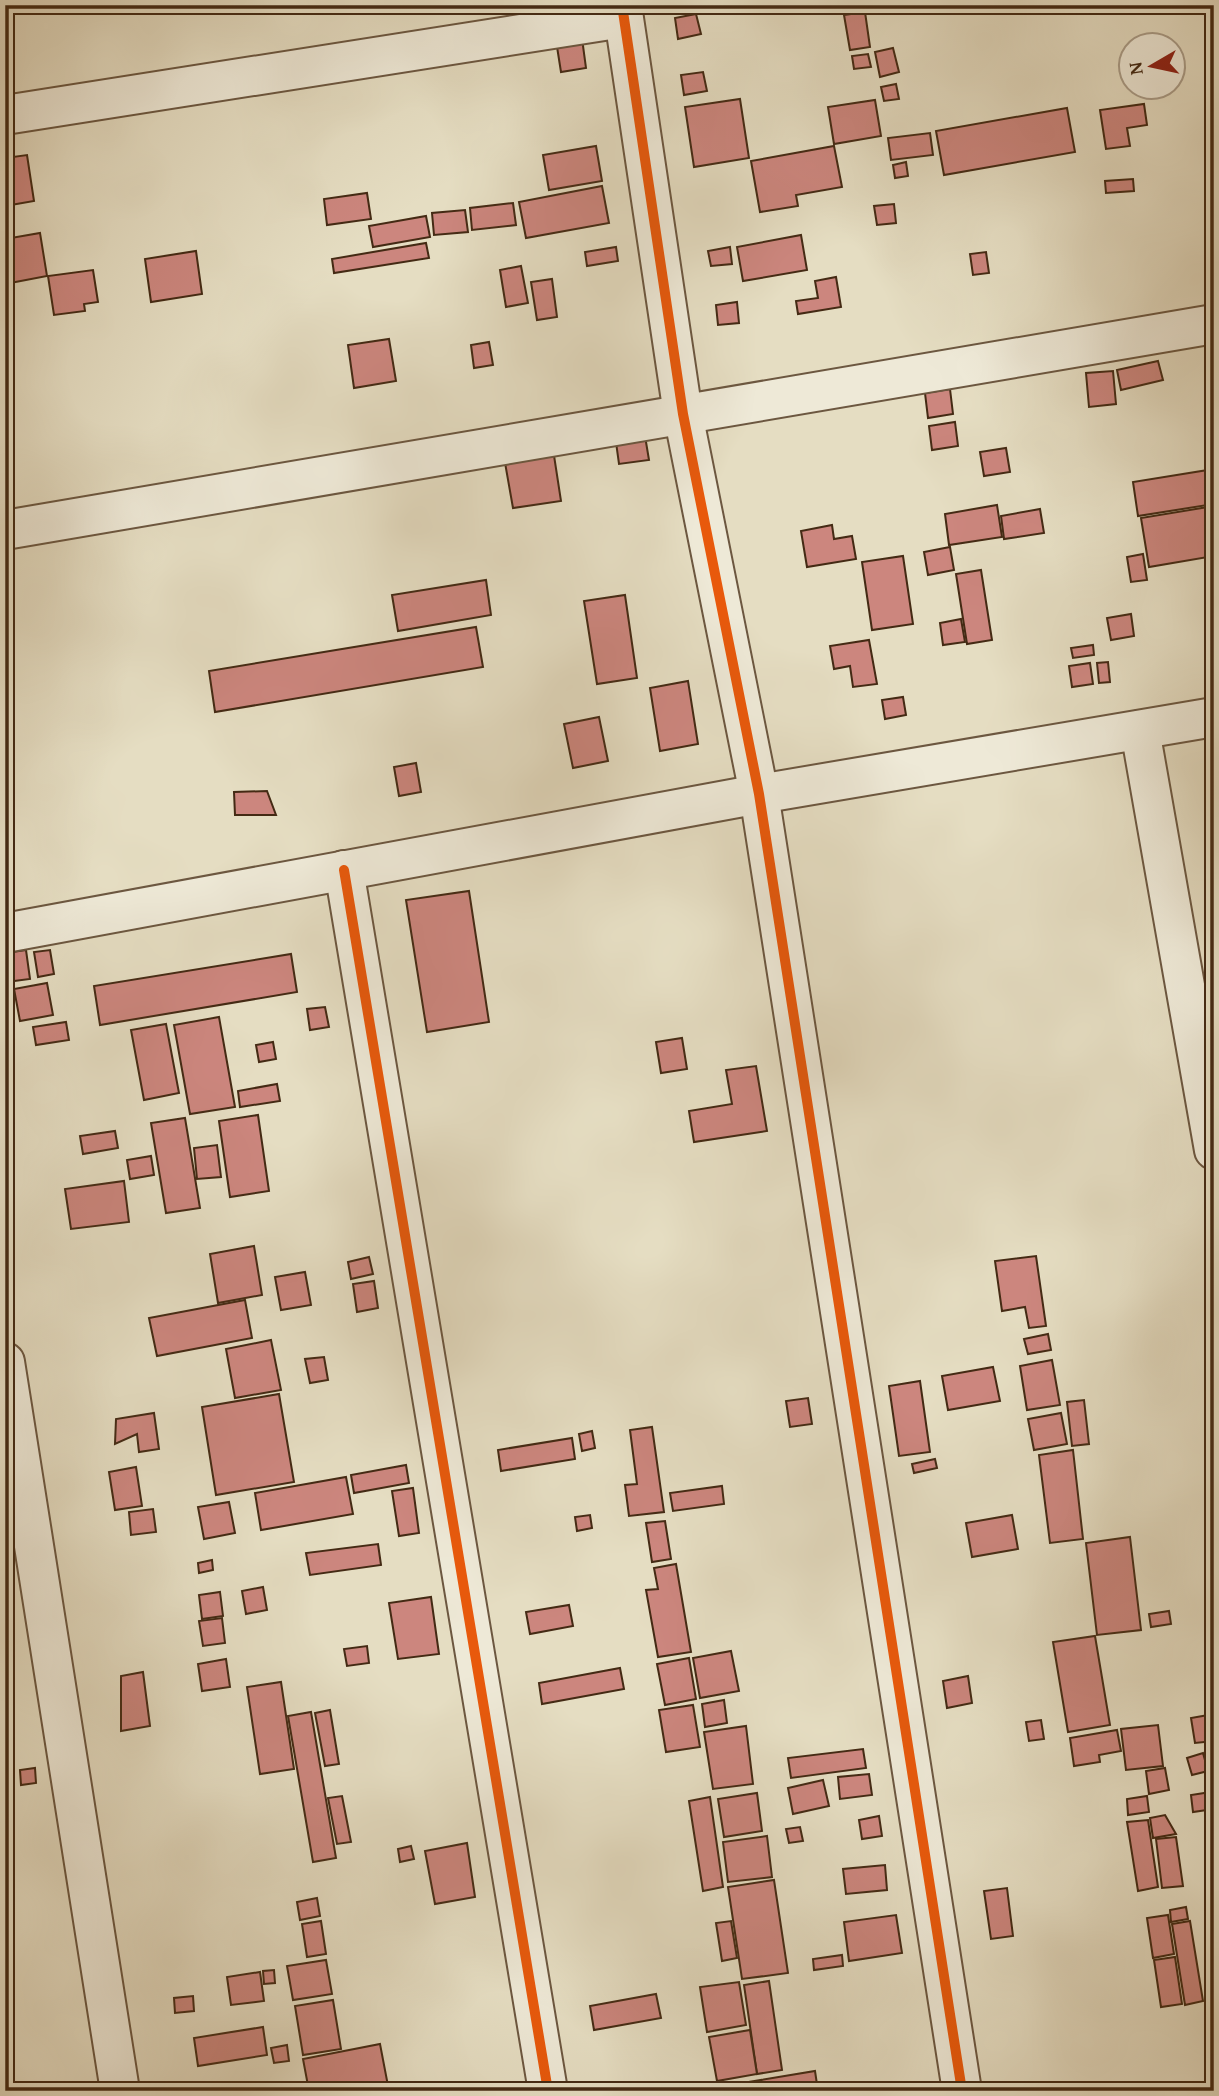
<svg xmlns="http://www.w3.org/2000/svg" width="1219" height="2096" viewBox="0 0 1219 2096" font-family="'Gentium Book Plus',serif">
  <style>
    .building { fill: #cc867e; stroke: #442a14; stroke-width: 2 }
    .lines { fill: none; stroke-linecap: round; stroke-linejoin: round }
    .minor-casing { stroke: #6c5740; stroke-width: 42 }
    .minor { stroke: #eee9d7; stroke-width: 38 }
    .cycleway-casing { stroke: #eee9d7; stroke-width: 15 }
    .cycleway { stroke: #e8590c; stroke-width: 10 }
  </style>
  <rect width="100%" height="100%" fill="#e5ddc2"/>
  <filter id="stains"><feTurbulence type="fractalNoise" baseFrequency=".00286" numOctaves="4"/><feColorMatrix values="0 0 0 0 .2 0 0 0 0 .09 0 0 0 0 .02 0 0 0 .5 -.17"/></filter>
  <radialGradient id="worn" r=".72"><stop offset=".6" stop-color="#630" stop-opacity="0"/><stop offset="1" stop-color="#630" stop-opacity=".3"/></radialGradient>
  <g class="building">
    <path d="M840 5H893L841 13Z"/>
    <path d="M865 12 870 47 850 50 844 15Z"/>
    <path d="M696 14 701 34 678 39 675 18Z"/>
    <path d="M581 31 586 68 561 72 555 34Z"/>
    <path d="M893 48 899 72 880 77 875 52Z"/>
    <path d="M868 54 871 67 854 69 852 56Z"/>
    <path d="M703 72 707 91 684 95 681 75Z"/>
    <path d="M896 84 899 99 884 101 881 87Z"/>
    <path d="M740 99 749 158 694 167 685 107Z"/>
    <path d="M875 100 881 136 834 144 828 107Z"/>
    <path d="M1144 104 1147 125 1127 128 1130 146 1106 149 1100 110Z"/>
    <path d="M1067 108 1075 152 944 175 936 131Z"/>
    <path d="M930 133 933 155 891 160 888 138Z"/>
    <path d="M596 146 602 181 549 190 543 155Z"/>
    <path d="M834 146 842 187 796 195 798 206 760 212 751 161Z"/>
    <path d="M27 155 34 201 5 206V158Z"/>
    <path d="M906 162 908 176 895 178 893 165Z"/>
    <path d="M1133 179 1134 191 1106 193 1105 181Z"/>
    <path d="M602 186 609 223 526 238 519 202Z"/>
    <path d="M367 193 371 219 327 225 324 199Z"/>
    <path d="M513 203 516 225 472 230 470 208Z"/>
    <path d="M894 204 896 223 877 225 874 206Z"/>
    <path d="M465 210 468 232 434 235 432 213Z"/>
    <path d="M426 216 430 237 373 247 369 226Z"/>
    <path d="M40 233 47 276 5 284V239Z"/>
    <path d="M801 235 807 270 743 281 737 247Z"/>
    <path d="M426 243 429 258 334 273 332 259Z"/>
    <path d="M616 247 618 261 587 266 585 252Z"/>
    <path d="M730 247 732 264 711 266 708 251Z"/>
    <path d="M196 251 202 294 151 302 145 259Z"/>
    <path d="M986 252 989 273 973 275 970 254Z"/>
    <path d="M521 266 528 303 506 307 500 270Z"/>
    <path d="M93 270 98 302 84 304 85 311 54 315 48 276Z"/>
    <path d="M836 277 841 307 798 314 796 301 818 298 815 281Z"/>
    <path d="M552 279 557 317 537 320 531 282Z"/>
    <path d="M737 302 739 323 718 325 716 305Z"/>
    <path d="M389 339 396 381 354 388 348 345Z"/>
    <path d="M489 342 493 365 474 368 471 345Z"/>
    <path d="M1158 361 1163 380 1121 390 1117 370Z"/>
    <path d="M1113 371 1116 404 1089 407 1086 373Z"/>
    <path d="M950 389 953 414 928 418 925 393Z"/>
    <path d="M955 422 958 446 932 450 929 426Z"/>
    <path d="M644 430 649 460 619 464 615 435Z"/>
    <path d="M1006 448 1010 472 984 476 980 452Z"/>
    <path d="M553 449 561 501 513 508 504 457Z"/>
    <path d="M1214 469V504L1138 516 1133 482Z"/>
    <path d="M997 505 1002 537 949 545 945 514Z"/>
    <path d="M1214 506V556L1149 567 1141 518Z"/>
    <path d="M1040 509 1044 533 1004 539 1001 516Z"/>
    <path d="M832 525 834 539 852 536 856 559 807 567 801 531Z"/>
    <path d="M950 547 954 570 928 575 924 552Z"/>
    <path d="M1143 554 1147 580 1131 582 1127 557Z"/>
    <path d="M903 556 913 624 872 630 862 562Z"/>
    <path d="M981 570 992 640 967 644 956 574Z"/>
    <path d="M486 580 491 615 398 631 392 595Z"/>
    <path d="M625 595 637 678 597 684 584 601Z"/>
    <path d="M1131 614 1134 636 1111 640 1107 618Z"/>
    <path d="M961 619 965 642 943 645 940 623Z"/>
    <path d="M476 627 483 667 215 712 209 671Z"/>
    <path d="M869 640 877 684 853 687 850 666 834 669 830 646Z"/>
    <path d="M1093 645 1094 655 1073 658 1071 648Z"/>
    <path d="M1108 662 1110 682 1099 683 1097 663Z"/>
    <path d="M1090 663 1093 684 1072 687 1069 666Z"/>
    <path d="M688 681 698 744 660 751 650 688Z"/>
    <path d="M903 697 906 715 885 719 882 700Z"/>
    <path d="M599 717 608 761 573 768 564 724Z"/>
    <path d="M416 763 421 792 399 796 394 767Z"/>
    <path d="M267 791 276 815H235L234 792Z"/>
    <path d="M469 891 489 1022 427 1032 406 900Z"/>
    <path d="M26 950 30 979 6 982 5 953Z"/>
    <path d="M50 950 54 974 38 977 34 952Z"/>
    <path d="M291 954 297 992 100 1025 94 986Z"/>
    <path d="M47 983 53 1015 20 1021 14 989Z"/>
    <path d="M325 1007 329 1027 310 1030 307 1009Z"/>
    <path d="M219 1017 235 1107 190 1114 174 1025Z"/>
    <path d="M66 1022 69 1040 36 1045 33 1027Z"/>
    <path d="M166 1024 179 1093 144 1100 131 1030Z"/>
    <path d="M682 1038 687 1069 661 1073 656 1042Z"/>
    <path d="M273 1042 276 1059 259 1062 256 1045Z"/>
    <path d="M756 1066 767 1131 694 1142 689 1111 732 1104 726 1070Z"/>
    <path d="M277 1084 280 1101 240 1107 238 1091Z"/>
    <path d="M258 1115 269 1191 230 1197 219 1121Z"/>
    <path d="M185 1118 200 1208 166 1213 151 1123Z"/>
    <path d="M115 1131 118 1148 83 1154 80 1136Z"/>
    <path d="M217 1145 221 1177 197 1179 194 1148Z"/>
    <path d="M151 1156 154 1175 130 1179 127 1160Z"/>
    <path d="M124 1181 129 1222 71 1229 65 1189Z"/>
    <path d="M254 1246 262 1295 218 1303 210 1254Z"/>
    <path d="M1036 1256 1046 1326 1029 1328 1025 1307 1002 1311 995 1261Z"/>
    <path d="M369 1257 373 1274 351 1279 348 1262Z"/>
    <path d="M305 1272 311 1305 281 1310 275 1277Z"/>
    <path d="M374 1281 378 1308 357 1312 353 1284Z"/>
    <path d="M245 1300 252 1338 157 1356 149 1318Z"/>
    <path d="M1048 1334 1051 1350 1028 1354 1024 1339Z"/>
    <path d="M271 1340 281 1390 235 1398 226 1349Z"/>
    <path d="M324 1357 328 1380 310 1383 305 1359Z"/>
    <path d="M1052 1360 1060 1405 1027 1410 1020 1366Z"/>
    <path d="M993 1367 1000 1401 948 1410 942 1376Z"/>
    <path d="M920 1381 930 1452 899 1456 889 1386Z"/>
    <path d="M279 1394 294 1482 216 1495 202 1407Z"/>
    <path d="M808 1398 812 1424 790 1427 786 1401Z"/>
    <path d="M1084 1400 1089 1444 1072 1446 1067 1402Z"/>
    <path d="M154 1413 159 1449 139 1452 137 1434 115 1444 116 1419Z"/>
    <path d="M1061 1413 1067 1444 1034 1450 1028 1419Z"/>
    <path d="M652 1427 664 1512 629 1516 625 1485 637 1484 630 1430Z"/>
    <path d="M592 1431 595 1448 582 1451 579 1434Z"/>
    <path d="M572 1438 575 1459 501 1471 498 1450Z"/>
    <path d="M1073 1450 1083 1539 1050 1543 1039 1455Z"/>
    <path d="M935 1459 937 1468 914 1473 912 1464Z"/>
    <path d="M406 1465 409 1483 354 1493 351 1475Z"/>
    <path d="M136 1467 142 1506 115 1510 109 1472Z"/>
    <path d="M346 1477 353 1514 261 1530 255 1493Z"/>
    <path d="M722 1486 724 1504 673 1511 670 1493Z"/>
    <path d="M413 1488 419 1533 399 1536 392 1491Z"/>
    <path d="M229 1502 235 1533 204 1539 198 1507Z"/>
    <path d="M153 1509 156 1532 131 1535 129 1512Z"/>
    <path d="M590 1515 592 1528 577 1531 575 1517Z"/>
    <path d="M1012 1515 1018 1549 972 1557 966 1523Z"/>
    <path d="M665 1521 671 1559 652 1562 646 1523Z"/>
    <path d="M1130 1537 1141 1630 1097 1635 1086 1543Z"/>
    <path d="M378 1544 381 1565 310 1575 306 1553Z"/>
    <path d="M212 1560 213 1570 199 1573 198 1563Z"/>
    <path d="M676 1564 691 1652 658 1657 646 1590 658 1589 654 1568Z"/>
    <path d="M263 1587 267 1610 246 1614 242 1591Z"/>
    <path d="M220 1592 223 1616 202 1619 199 1595Z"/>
    <path d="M431 1597 439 1654 398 1659 389 1603Z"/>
    <path d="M569 1605 573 1626 530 1634 526 1612Z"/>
    <path d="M1169 1611 1171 1624 1151 1627 1149 1614Z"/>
    <path d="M222 1618 225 1643 203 1646 199 1621Z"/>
    <path d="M1095 1636 1110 1725 1068 1732 1053 1642Z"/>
    <path d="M367 1646 369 1663 347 1666 344 1649Z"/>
    <path d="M731 1651 739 1691 700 1698 693 1658Z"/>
    <path d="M689 1658 696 1699 665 1705 657 1664Z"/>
    <path d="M226 1659 230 1687 202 1691 198 1664Z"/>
    <path d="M620 1668 624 1689 542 1704 539 1683Z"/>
    <path d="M143 1672 150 1726 121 1731V1676Z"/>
    <path d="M968 1676 972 1703 947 1708 943 1681Z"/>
    <path d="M281 1682 294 1769 260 1774 247 1687Z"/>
    <path d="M724 1700 727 1723 705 1727 702 1704Z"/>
    <path d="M693 1705 700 1747 666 1752 659 1710Z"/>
    <path d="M330 1710 339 1764 325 1766 315 1713Z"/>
    <path d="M311 1712 336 1858 313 1862 288 1716Z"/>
    <path d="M1214 1714V1741L1195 1743 1191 1718Z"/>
    <path d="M1041 1720 1044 1739 1029 1741 1026 1722Z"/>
    <path d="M1158 1725 1163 1766 1126 1770 1121 1729Z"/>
    <path d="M746 1726 753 1784 713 1789 704 1732Z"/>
    <path d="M1117 1730 1121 1751 1099 1755 1100 1762 1074 1766 1070 1738Z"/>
    <path d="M863 1749 866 1768 791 1778 788 1758Z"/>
    <path d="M1203 1753 1208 1771 1192 1775 1187 1758Z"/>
    <path d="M35 1768 36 1783 21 1785 20 1770Z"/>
    <path d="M1165 1768 1169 1790 1149 1794 1146 1771Z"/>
    <path d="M869 1774 872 1795 840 1799 838 1777Z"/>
    <path d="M823 1780 829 1806 793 1814 788 1788Z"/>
    <path d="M1211 1792 1214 1809 1193 1812 1191 1795Z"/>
    <path d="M757 1793 762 1831 724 1837 718 1799Z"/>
    <path d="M342 1796 351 1842 337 1844 328 1798Z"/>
    <path d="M1147 1796 1149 1812 1128 1815 1127 1799Z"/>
    <path d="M710 1797 723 1887 703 1891 689 1801Z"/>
    <path d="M1165 1815 1176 1834 1153 1838 1150 1818Z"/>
    <path d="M879 1816 882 1836 862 1839 859 1820Z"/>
    <path d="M1148 1820 1158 1887 1138 1891 1127 1822Z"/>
    <path d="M800 1827 803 1841 789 1843 786 1829Z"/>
    <path d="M767 1836 772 1877 728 1882 723 1842Z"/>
    <path d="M1176 1837 1183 1886 1162 1888 1156 1839Z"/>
    <path d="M467 1843 475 1897 435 1904 425 1851Z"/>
    <path d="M411 1846 414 1859 400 1862 398 1849Z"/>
    <path d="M885 1865 887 1890 846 1894 843 1869Z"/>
    <path d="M774 1880 788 1973 742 1979 728 1887Z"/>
    <path d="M1007 1888 1013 1936 991 1939 984 1891Z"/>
    <path d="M317 1898 320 1916 300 1920 297 1902Z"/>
    <path d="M1186 1907 1188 1919 1171 1922 1170 1910Z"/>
    <path d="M896 1915 902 1953 849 1961 844 1922Z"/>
    <path d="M1168 1915 1174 1954 1153 1958 1147 1918Z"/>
    <path d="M321 1921 326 1954 307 1957 302 1924Z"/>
    <path d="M731 1921 737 1958 722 1961 716 1923Z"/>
    <path d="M1190 1921 1203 2001 1185 2005 1172 1924Z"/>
    <path d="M842 1955 843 1966 814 1970 813 1959Z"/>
    <path d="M1175 1957 1182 2004 1161 2007 1154 1960Z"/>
    <path d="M326 1960 332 1994 293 2000 287 1966Z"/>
    <path d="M274 1970 275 1983 264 1984 263 1971Z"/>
    <path d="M260 1972 264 2001 231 2005 227 1977Z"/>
    <path d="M769 1981 782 2070 757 2074 744 1985Z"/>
    <path d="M739 1982 746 2025 707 2032 700 1987Z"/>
    <path d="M656 1994 661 2018 594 2030 590 2006Z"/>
    <path d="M193 1996 194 2011 175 2013 174 1998Z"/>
    <path d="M333 2000 341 2049 303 2055 295 2006Z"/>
    <path d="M263 2027 267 2055 198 2066 194 2038Z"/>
    <path d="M750 2030 757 2074 717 2081 709 2037Z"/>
    <path d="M380 2044 389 2091H309L303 2059Z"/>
    <path d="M287 2045 289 2061 274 2063 271 2048Z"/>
    <path d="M815 2071 818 2091H763L761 2080Z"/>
    <path d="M761 2080 763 2091H724V2086Z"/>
  </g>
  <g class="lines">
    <defs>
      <g id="minor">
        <path d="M622 5 683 414 759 794 962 2091"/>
        <path d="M5 115 623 18"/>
        <path d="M5 530 1214 324"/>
        <path d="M1140 730 1214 1150"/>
        <path d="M344 870 548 2091"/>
        <path d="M5 933 759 794 1214 717"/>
        <path d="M5 1362 120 2091"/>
      </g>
    </defs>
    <use href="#minor" class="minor-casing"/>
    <use href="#minor" class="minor"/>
    <defs>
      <g id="cycleway">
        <path d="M622 5 683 414 759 794 962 2091"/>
        <path d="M344 870 548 2091"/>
      </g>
    </defs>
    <use href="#cycleway" class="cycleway-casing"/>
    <use href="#cycleway" class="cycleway"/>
  </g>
  <rect width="1219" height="2096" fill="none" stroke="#e5ddc2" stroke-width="28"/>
  <rect x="7" y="7" width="1205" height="2082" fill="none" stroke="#442a14" stroke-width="3.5"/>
  <rect x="14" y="14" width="1191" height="2068" fill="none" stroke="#442a14" stroke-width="2"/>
  <g transform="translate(1152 66) rotate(261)"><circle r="33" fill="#eee9d7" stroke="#aa9d89" stroke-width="2"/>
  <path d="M0-5L12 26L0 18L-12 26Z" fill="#8f2418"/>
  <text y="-10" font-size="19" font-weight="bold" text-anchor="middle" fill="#442a14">N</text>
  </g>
  <rect width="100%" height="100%" filter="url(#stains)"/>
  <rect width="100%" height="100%" fill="url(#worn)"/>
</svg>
